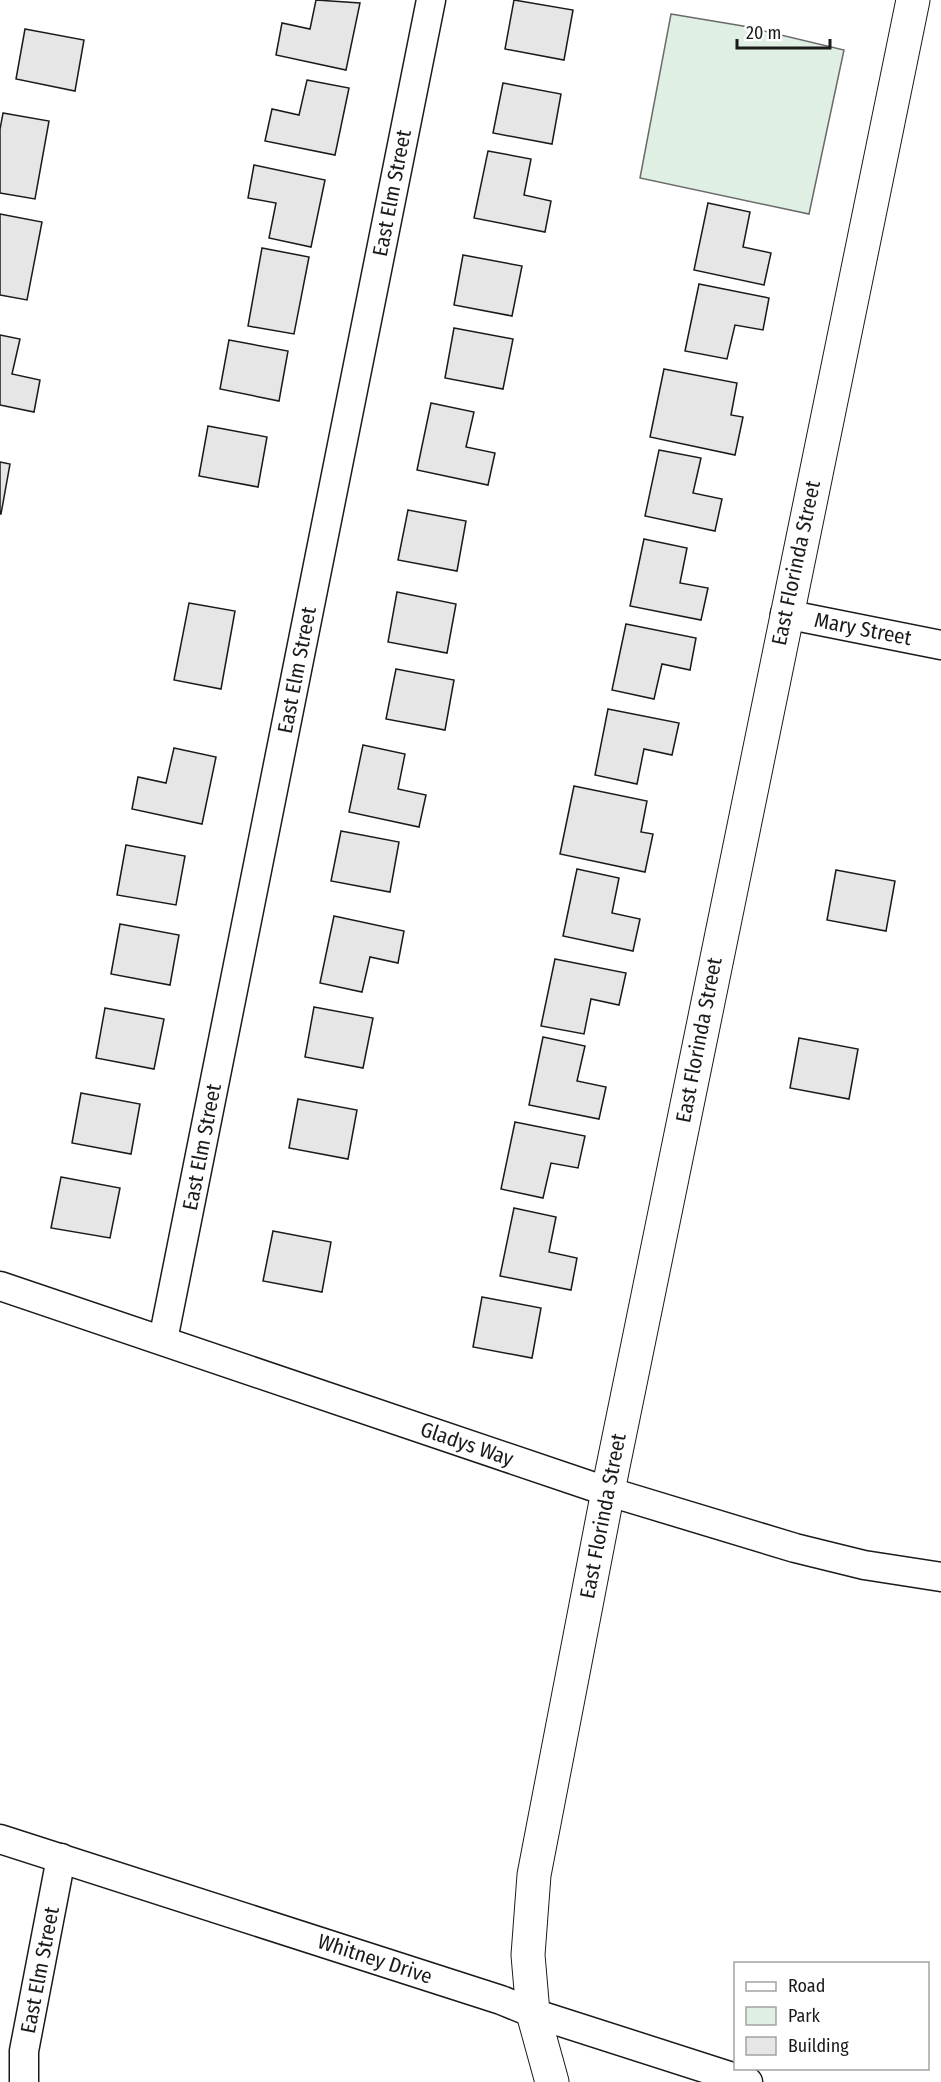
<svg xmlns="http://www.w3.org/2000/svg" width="941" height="2082" viewBox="0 0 941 2082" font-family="'Fira Sans Condensed',sans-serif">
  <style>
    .green { fill: #e0efe3; stroke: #6a6a6a; stroke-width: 1.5 }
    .building { fill: #e6e6e6; stroke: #1a1a1a; stroke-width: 1.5 }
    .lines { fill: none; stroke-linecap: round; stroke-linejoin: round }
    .minor-casing { stroke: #1a1a1a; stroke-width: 31 }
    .tertiary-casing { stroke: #1a1a1a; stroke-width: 35 }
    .minor { stroke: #fff; stroke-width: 28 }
    .tertiary { stroke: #fff; stroke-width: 33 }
    .labels { text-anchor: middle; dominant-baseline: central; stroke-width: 4.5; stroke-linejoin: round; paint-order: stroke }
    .street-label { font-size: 21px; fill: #1a1a1a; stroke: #fff }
  </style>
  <rect width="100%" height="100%" fill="#fff"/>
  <path class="green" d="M671 14 743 26 844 50 809 214 640 178Z"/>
  <g class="building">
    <path d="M316 0 360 3 346 70 276 55 282 23 310 29Z"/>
    <path d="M514 0 573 10 564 60 505 49Z"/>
    <path d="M25 29 84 40 75 91 16 79Z"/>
    <path d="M307 80 349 88 335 155 265 141 272 109 299 115Z"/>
    <path d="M503 83 561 94 552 144 493 133Z"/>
    <path d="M3 113 49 121 35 199 0 193V129Z"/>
    <path d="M488 151 531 159 524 195 551 201 545 232 474 218Z"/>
    <path d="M254 165 325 180 311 247 269 238 276 203 248 198Z"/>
    <path d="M708 203 750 212 743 247 771 253 764 285 694 270Z"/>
    <path d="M0 214 42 222 27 300 0 295Z"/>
    <path d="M262 248 309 257 294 334 248 326Z"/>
    <path d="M463 255 522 266 512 316 454 305Z"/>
    <path d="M699 284 769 298 763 330 735 325 727 359 685 351Z"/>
    <path d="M454 328 513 339 503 389 445 378Z"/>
    <path d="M0 335 20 339 12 374 40 380 34 412 0 405Z"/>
    <path d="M229 340 288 351 279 401 220 389Z"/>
    <path d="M664 369 737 383 731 415 743 417 735 455 650 437Z"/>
    <path d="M431 403 474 412 466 447 495 453 488 485 417 470Z"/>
    <path d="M208 426 267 437 258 487 199 476Z"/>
    <path d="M659 450 701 458 693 493 722 499 715 531 645 516Z"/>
    <path d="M0 462 10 464 1 514H0Z"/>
    <path d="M408 510 466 521 457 571 398 560Z"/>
    <path d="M644 539 687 548 680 583 708 588 701 620 630 606Z"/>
    <path d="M397 592 456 604 447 653 388 642Z"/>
    <path d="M189 603 235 611 221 689 174 680Z"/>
    <path d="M626 624 696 638 690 670 662 664 654 699 612 690Z"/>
    <path d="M396 669 454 680 445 730 386 719Z"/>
    <path d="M608 709 679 723 672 755 644 749 637 784 595 775Z"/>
    <path d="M363 745 405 754 398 789 426 795 419 827 349 812Z"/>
    <path d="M174 748 216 757 202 824 132 809 138 777 166 783Z"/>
    <path d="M574 786 647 801 641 832 653 834 645 872 560 854Z"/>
    <path d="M341 831 399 842 390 892 331 881Z"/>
    <path d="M126 845 185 856 176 905 117 895Z"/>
    <path d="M577 869 619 878 612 913 640 919 633 951 563 936Z"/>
    <path d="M836 870 895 881 886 931 827 920Z"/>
    <path d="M334 916 404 931 398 963 370 957 362 992 320 983Z"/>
    <path d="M120 924 179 935 170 985 111 974Z"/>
    <path d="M555 959 626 973 619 1005 591 999 584 1034 541 1026Z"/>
    <path d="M314 1007 373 1018 363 1068 305 1057Z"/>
    <path d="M105 1008 164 1019 154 1069 96 1058Z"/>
    <path d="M543 1037 585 1046 577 1081 606 1087 599 1119 529 1105Z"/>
    <path d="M799 1038 858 1049 849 1099 790 1088Z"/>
    <path d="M81 1093 140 1104 131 1154 72 1143Z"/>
    <path d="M298 1099 357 1110 348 1159 289 1148Z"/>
    <path d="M515 1122 585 1136 578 1168 551 1163 543 1198 501 1189Z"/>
    <path d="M61 1177 120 1188 110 1238 51 1228Z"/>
    <path d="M514 1208 556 1217 549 1252 577 1258 571 1290 500 1276Z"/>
    <path d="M273 1231 331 1242 322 1292 263 1281Z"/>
    <path d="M482 1297 541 1308 532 1358 473 1347Z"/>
  </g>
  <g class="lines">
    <defs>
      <g id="minor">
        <path d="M785 614 941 645"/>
        <path d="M0 1286 600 1489 795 1548 864 1565 941 1577"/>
        <path d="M163 1340 431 0"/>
        <path d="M0 1839 501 2000 533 2013 748 2082"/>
        <path d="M24 2082V2051L61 1858"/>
      </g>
      <path id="tertiary" d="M552 2082 533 2013 528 1955 534 1875 608 1491 913 0"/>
    </defs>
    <use href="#minor" class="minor-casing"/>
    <use href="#tertiary" class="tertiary-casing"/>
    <use href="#minor" class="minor"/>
    <use href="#tertiary" class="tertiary"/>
  </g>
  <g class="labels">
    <g class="street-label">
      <text transform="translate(392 193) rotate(-79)">East Elm Street</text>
      <text transform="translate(796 563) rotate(-78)">East Florinda Street</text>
      <text transform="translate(863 629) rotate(11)">Mary Street</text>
      <text transform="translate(297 670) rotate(-79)">East Elm Street</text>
      <text transform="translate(699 1040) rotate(-79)">East Florinda Street</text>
      <text transform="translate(202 1147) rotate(-79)">East Elm Street</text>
      <text transform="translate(467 1444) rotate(19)">Gladys Way</text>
      <text transform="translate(603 1516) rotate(-79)">East Florinda Street</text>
      <text transform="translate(375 1959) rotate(18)">Whitney Drive</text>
      <text transform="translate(40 1970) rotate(-79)">East Elm Street</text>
    </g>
  </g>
  <rect x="734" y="1962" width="195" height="108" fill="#ffffff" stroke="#a3a3a3" stroke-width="1.5"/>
  <rect x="746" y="1982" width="30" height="9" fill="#ffffff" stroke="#a3a3a3" stroke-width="1.5"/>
  <text x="788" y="1992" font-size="18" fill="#1a1a1a">Road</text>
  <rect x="746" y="2007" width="30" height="18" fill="#e0efe3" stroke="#a3a3a3" stroke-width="1.5"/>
  <text x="788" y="2022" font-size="18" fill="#1a1a1a">Park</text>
  <rect x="746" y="2037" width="30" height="18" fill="#e6e6e6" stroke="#a3a3a3" stroke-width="1.5"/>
  <text x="788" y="2052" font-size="18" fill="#1a1a1a">Building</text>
  <path d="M737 39v9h93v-9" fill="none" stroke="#1a1a1a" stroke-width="3"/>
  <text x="746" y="39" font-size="18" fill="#1a1a1a" stroke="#ffffff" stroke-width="4.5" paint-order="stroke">20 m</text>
</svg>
